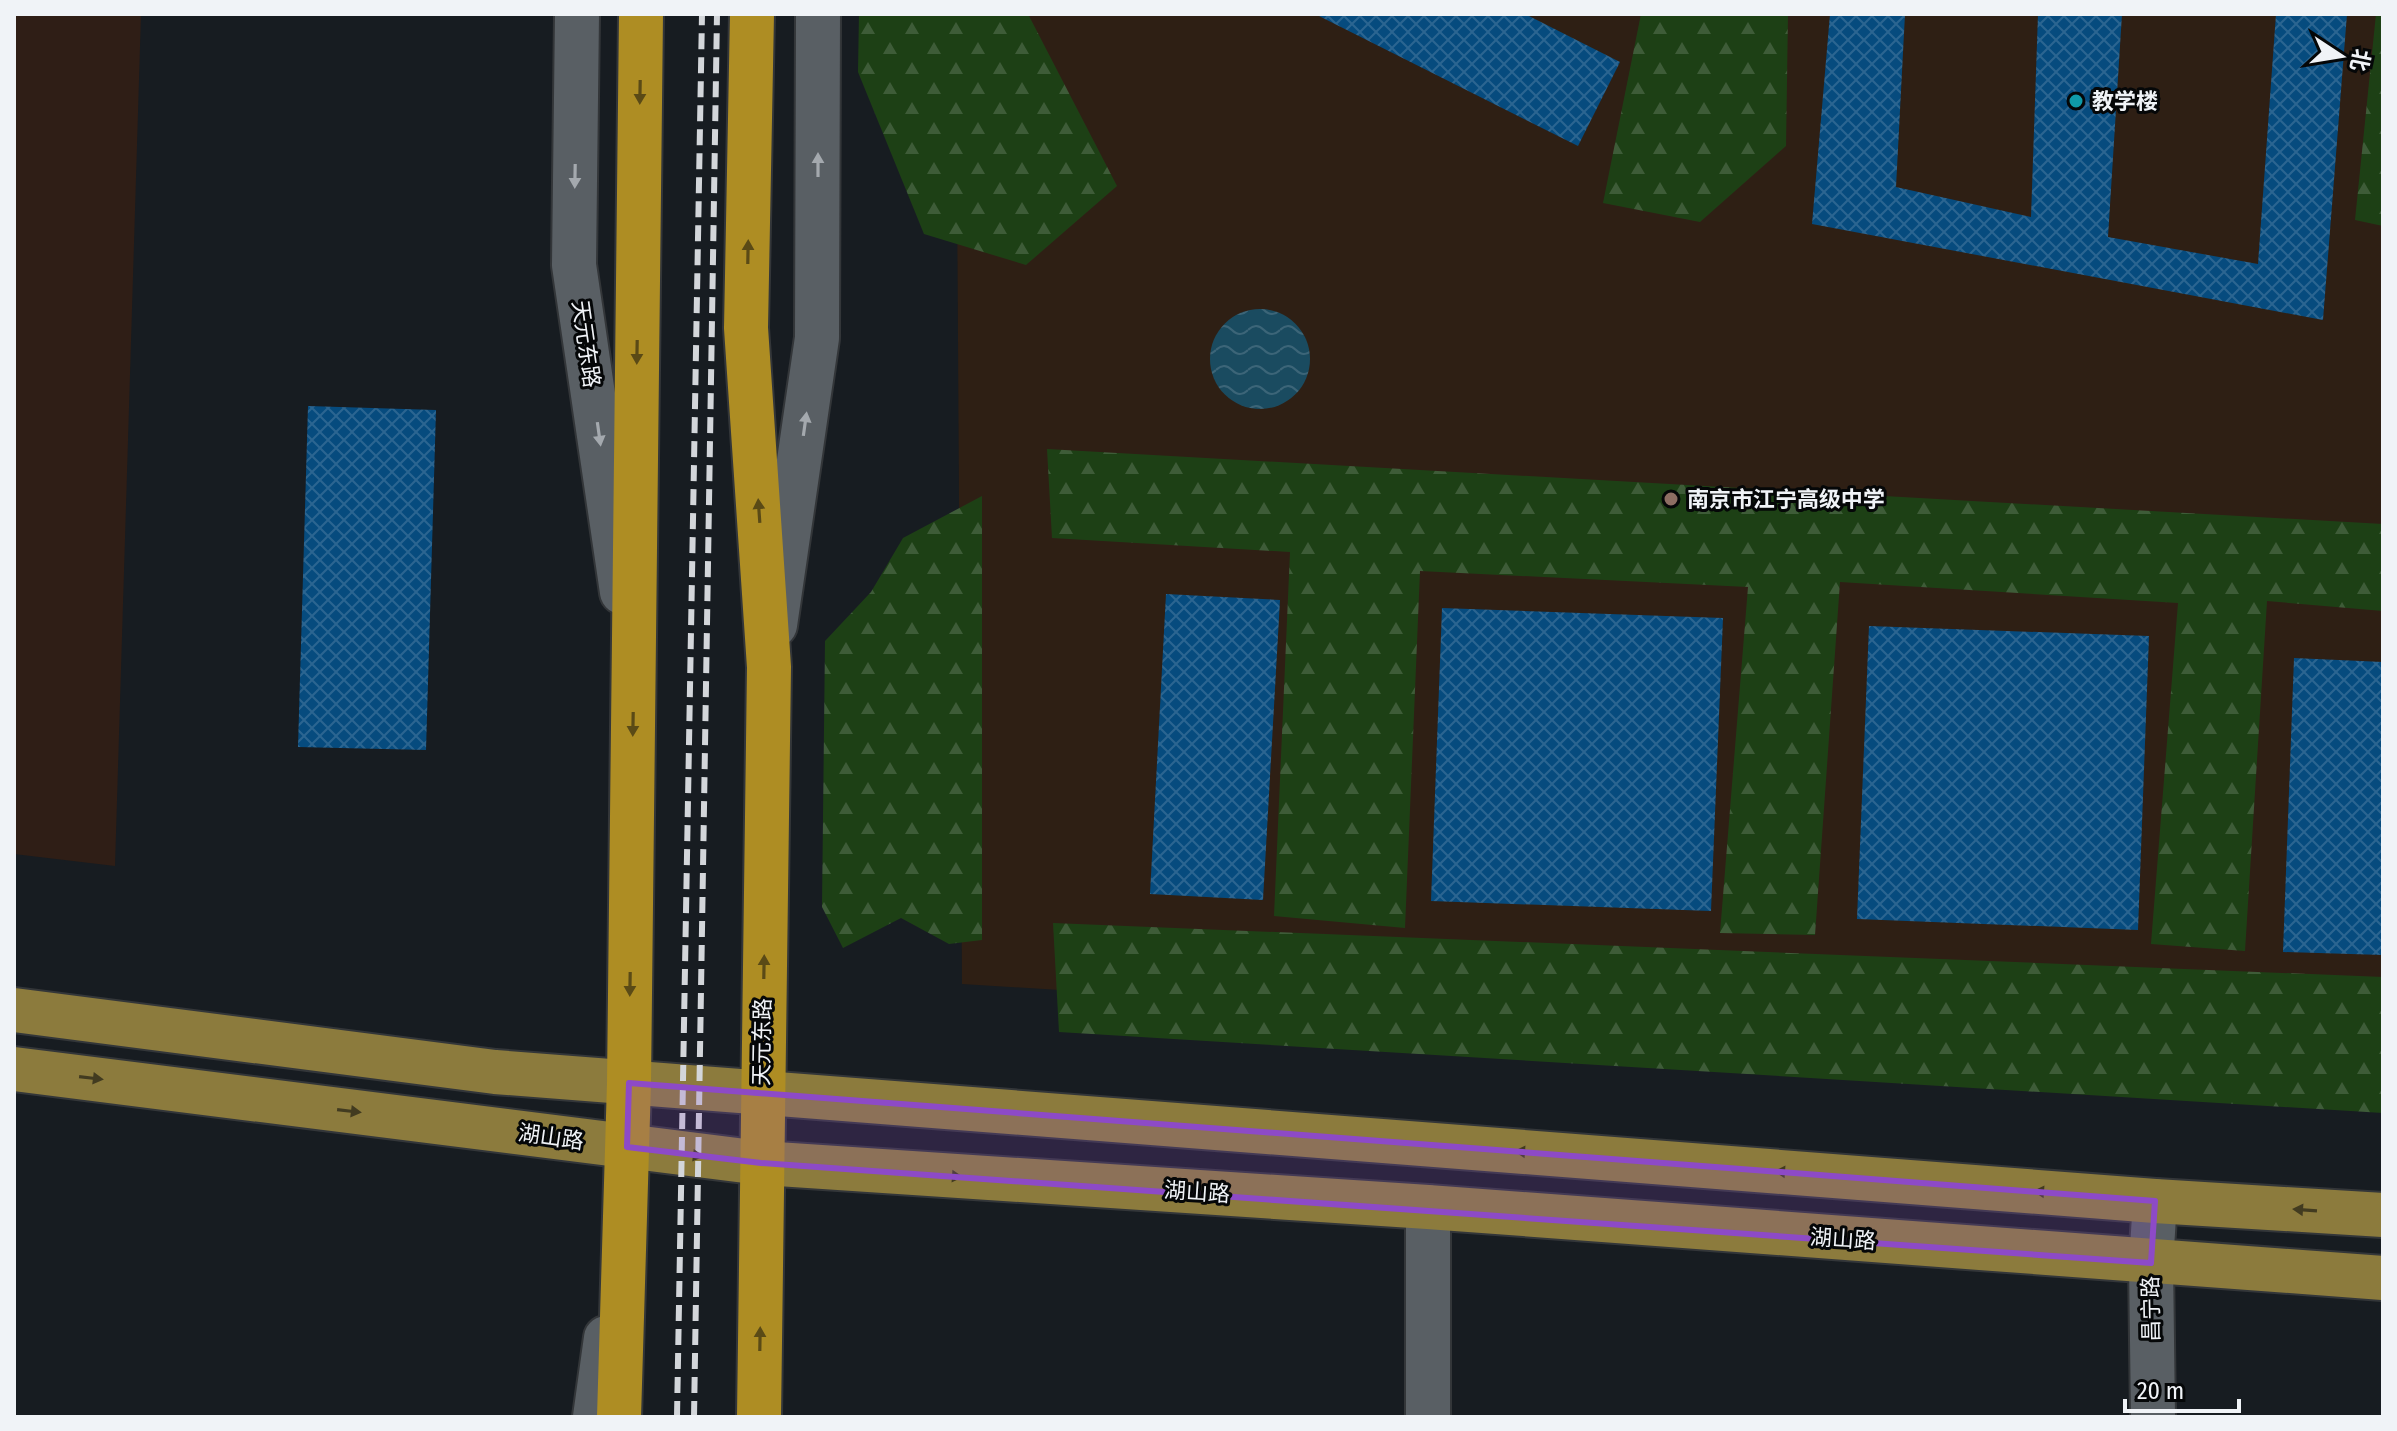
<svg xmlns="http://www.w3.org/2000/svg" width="2397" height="1431" viewBox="0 0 2397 1431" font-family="'Fira Sans Condensed','Noto Sans SC',sans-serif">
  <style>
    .industrial { fill: #2f1e16 }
    .education { fill: #2e1f14 }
    .forest { fill: url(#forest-firs) }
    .water { fill: url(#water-waves) }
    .building { fill: url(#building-cross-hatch) }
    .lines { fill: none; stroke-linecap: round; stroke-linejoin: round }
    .minor-casing { stroke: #333639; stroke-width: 48 }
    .major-casing { stroke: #333639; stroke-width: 48 }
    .highway-casing { stroke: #333639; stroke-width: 48 }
    .minor { stroke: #595f64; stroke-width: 44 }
    .major { stroke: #8c7b3d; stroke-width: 44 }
    .highway { stroke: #ae8d23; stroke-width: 44 }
    .rail { stroke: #d3d6da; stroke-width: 6; stroke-dasharray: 16 8; stroke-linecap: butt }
    .oneway { fill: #5a4a16 }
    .oneway2 { fill: #a4a9ae }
    .oneway3 { fill: #423b20 }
    .marked { fill: #8d4ac7; fill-opacity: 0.2; stroke: #8d4ac7; stroke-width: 6; stroke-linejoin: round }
    .culture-dot { fill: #0f9aa8; stroke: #050708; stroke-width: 3 }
    .education-dot { fill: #8d6e63; stroke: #050708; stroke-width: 3 }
    .labels { text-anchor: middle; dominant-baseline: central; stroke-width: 6; stroke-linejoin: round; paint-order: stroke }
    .poi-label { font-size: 22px; font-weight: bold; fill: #f0f3f7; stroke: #050708; text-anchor: start }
    .street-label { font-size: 22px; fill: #f0f3f7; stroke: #050708 }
  </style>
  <defs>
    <pattern id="forest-firs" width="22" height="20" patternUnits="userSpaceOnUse" patternTransform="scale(2)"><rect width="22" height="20" fill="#1d4015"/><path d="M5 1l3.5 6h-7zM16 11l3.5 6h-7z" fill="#3e5c38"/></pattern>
    <pattern id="water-waves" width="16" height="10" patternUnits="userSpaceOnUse" patternTransform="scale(2)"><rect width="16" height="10" fill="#1a4b60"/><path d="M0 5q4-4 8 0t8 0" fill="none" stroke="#3c6578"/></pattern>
    <pattern id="building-cross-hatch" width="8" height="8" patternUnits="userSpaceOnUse" patternTransform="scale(2)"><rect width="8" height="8" fill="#064b7e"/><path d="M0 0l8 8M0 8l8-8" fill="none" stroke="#2b6591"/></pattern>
  </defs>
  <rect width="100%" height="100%" fill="#171c21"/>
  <path class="industrial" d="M14 14H141L115 866 14 854Z"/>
  <path class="education" d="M956 14H2383V1072L962 984Z"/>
  <g class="forest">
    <path d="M859 14H1028L1117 186 1026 265 924 234 858 72Z"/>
    <path d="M1641 14H1788L1786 146 1700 222 1603 203Z"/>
    <path d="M2376 14H2383V226L2355 220Z"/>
    <path d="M1047 449 2383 524V611L2267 601 2245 951 2151 944 2178 603 1840 582 1815 935 1720 933 1748 587 1420 571 1405 928 1274 916 1290 552 1052 538Z"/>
    <path d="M982 496V940L949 944 901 918 843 948 822 907 825 641 871 592 903 538Z"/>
    <path d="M1053 923 2383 977V1113L1059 1032Z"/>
  </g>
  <circle class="water" cx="1260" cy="359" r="50"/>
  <g class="building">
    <path d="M1315 14H1525L1620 62 1578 146Z"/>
    <path d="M1830 14H1905L1896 187 2031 217 2038 14H2122L2108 237 2258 264 2276 14H2347L2323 320 1812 224Z"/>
    <path d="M308 406 436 410 426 750 298 747Z"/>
    <path d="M1166 594 1280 600 1263 900 1150 894Z"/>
    <path d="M1442 608 1723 618 1711 911 1431 901Z"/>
    <path d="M1869 626 2149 636 2138 930 1857 919Z"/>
    <path d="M2294 658 2383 662V955L2283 952Z"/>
  </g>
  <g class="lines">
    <defs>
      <g id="minor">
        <path d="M577 14 574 265 622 592"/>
        <path d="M775 625 817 338 818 14"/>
        <path d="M1428 1207V1417"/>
        <path d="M595 1417 606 1338"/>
        <path d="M2153 1417 2151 1263 2155 1201"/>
      </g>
      <g id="major">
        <path d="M14 1010 495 1072 2155 1201 2383 1215"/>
        <path d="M14 1069 761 1163 1428 1207 2383 1278"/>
      </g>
      <g id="highway">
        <path d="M752 14 746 328 769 667 759 1417"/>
        <path d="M619 1417 629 1083 641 14"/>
      </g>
    </defs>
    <use href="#minor" class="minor-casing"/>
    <use href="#major" class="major-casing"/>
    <use href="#highway" class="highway-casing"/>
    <use href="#minor" class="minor"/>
    <use href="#major" class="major"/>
    <use href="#highway" class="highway"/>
    <g class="rail">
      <path d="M677 1417 702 14"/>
      <path d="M694 1417 717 14"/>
    </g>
  </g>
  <defs><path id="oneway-solid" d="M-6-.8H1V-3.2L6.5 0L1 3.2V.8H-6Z" transform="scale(2)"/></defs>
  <g class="oneway">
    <use href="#oneway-solid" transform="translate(640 92) rotate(91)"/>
    <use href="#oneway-solid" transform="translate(748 252) rotate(-89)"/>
    <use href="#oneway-solid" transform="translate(637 352) rotate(91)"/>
    <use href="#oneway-solid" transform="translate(759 511) rotate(-94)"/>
    <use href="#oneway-solid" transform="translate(633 724) rotate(91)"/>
    <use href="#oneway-solid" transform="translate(764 967) rotate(-89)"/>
    <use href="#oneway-solid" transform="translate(630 984) rotate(91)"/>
    <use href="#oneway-solid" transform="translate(760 1339) rotate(-89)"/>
  </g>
  <g class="oneway2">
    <use href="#oneway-solid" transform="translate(818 165) rotate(-90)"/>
    <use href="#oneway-solid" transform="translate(575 176) rotate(91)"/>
    <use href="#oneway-solid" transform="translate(805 424) rotate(-82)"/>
    <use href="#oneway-solid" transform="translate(599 434) rotate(82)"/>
  </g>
  <g class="oneway3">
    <use href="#oneway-solid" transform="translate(91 1078) rotate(7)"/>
    <use href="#oneway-solid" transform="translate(349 1111) rotate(7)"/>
    <use href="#oneway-solid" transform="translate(1527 1152) rotate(-176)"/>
    <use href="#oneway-solid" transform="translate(691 1155) rotate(7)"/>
    <use href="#oneway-solid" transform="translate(1787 1172) rotate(-176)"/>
    <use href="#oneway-solid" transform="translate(950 1176) rotate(4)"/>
    <use href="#oneway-solid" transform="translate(2046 1192) rotate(-176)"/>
    <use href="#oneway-solid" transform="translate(2305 1210) rotate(-176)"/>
  </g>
  <path class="marked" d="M629 1083 2155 1201 2151 1263 761 1163 627 1147Z"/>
  <circle class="culture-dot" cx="2076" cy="101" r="8"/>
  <circle class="education-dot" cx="1671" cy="499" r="8"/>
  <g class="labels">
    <g class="poi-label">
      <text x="2092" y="101">教学楼</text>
      <text x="1687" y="499">南京市江宁高级中学</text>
    </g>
    <g class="street-label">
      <text transform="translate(586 344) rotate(82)">天元东路</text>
      <text transform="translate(762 1042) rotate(-89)">天元东路</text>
      <text transform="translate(551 1137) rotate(8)">湖山路</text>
      <text transform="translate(1197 1192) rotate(4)">湖山路</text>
      <text transform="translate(1843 1239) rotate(4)">湖山路</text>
      <text transform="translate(2151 1309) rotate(-91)">昌宁路</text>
    </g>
  </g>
  <rect width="2397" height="1431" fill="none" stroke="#f0f3f7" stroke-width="32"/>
  <g transform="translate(2341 56) rotate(102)" stroke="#050708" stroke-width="6" paint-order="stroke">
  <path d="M0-6L14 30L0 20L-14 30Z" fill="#f0f3f7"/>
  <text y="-12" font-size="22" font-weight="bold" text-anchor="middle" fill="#f0f3f7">北</text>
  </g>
  <path d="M2125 1399v12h114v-12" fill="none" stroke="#f0f3f7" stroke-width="4"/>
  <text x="2137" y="1399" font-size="24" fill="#f0f3f7" stroke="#050708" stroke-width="6" paint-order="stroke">20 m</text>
</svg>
